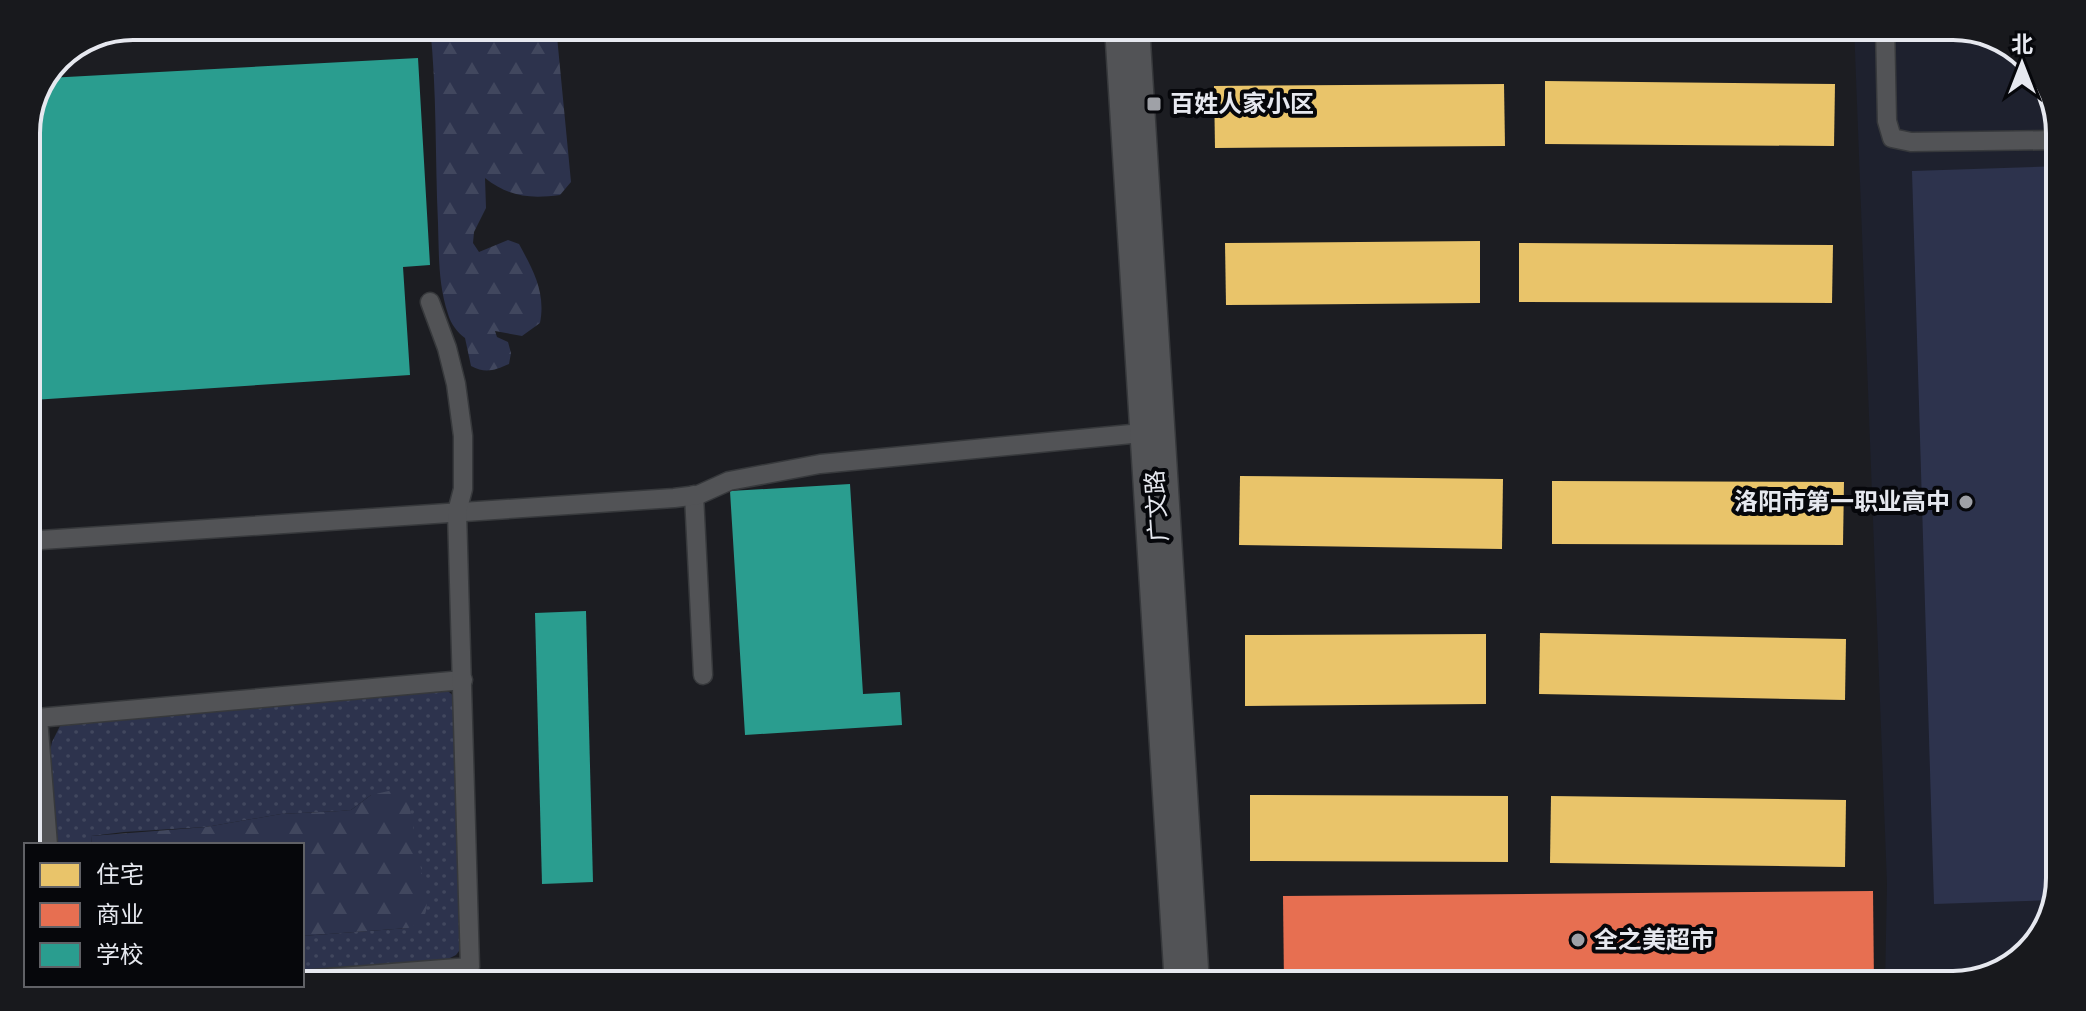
<svg xmlns="http://www.w3.org/2000/svg" width="2086" height="1011" viewBox="0 0 2086 1011" font-family="Signika,'Noto Sans SC',sans-serif">
  <style>
    .built { fill: #1e212e }
    .grass { fill: url(#grass-dots) }
    .forest { fill: url(#forest-firs) }
    .pitch { fill: #2d334d }
    .homes { fill: #e9c46a }
    .shops { fill: #e76f51 }
    .schools { fill: #2a9d8f }
    .lines { fill: none; stroke-linecap: round; stroke-linejoin: round }
    .service-casing { stroke: #37393c; stroke-width: 21 }
    .tertiary-casing { stroke: #37393c; stroke-width: 47 }
    .service { stroke: #525356; stroke-width: 18 }
    .tertiary { stroke: #525356; stroke-width: 44 }
    .poi-dot { fill: #9fa1a7; stroke: #06070b; stroke-width: 3 }
    .labels { text-anchor: middle; dominant-baseline: central; stroke-width: 8; stroke-linejoin: round; paint-order: stroke }
    .poi-label { font-size: 24px; font-weight: bold; fill: #e6e8ef; stroke: #06070b; text-anchor: start }
    .street-label { font-size: 24px; fill: #e6e8ef; stroke: #06070b }
    .rim { fill: none; stroke: #e6e8ef; stroke-width: 4 }
  </style>
  <defs>
    <pattern id="grass-dots" width="8" height="8" patternUnits="userSpaceOnUse" patternTransform="scale(2)"><rect width="8" height="8" fill="#2d334d"/><path d="M2 2h.1M6 6h.1" fill="none" stroke="#41475e" stroke-width="1.8" stroke-linecap="round"/></pattern>
    <pattern id="forest-firs" width="22" height="20" patternUnits="userSpaceOnUse" patternTransform="scale(2)"><rect width="22" height="20" fill="#2d334d"/><path d="M5 1l3.5 6h-7zM16 11l3.5 6h-7z" fill="#41475e"/></pattern>
  </defs>
  <rect width="100%" height="100%" fill="#1c1d22"/>
  <path class="built" d="M1854 26H1953L2000 37 2042 73 2060 127V878L2049 925 2012 967 1953 985H1885L1887 884Z"/>
  <path class="grass" d="M432 691 449 692 457 699 462 947 456 955 444 961 302 972V936L408 928 371 795 351 810 340 811 281 814 206 827 124 832 91 836 92 845H56L49 756 52 742 61 724Z"/>
  <g class="forest">
    <path d="M430 26H556L571 182 560 195C530 199 509 197 485 178L486 208 474 232 473 243 479 252 508 240 519 244C533 270 546 292 540 323L522 336 495 331 497 337 508 342 511 353 509 364C495 370 486 374 471 366L465 338C457 332 451 324 448 314 438 284 439 253 438 223 435 157 437 91 430 26Z"/>
    <path d="M393 790 405 794 408 799 427 901C426 917 424 922 408 928L302 936V845H92L91 836 206 827 281 814 340 811 351 810 371 795Z"/>
  </g>
  <path class="pitch" d="M2060 166V878L2055 900 1934 904 1912 171Z"/>
  <g class="homes">
    <path d="M1545 81 1835 84 1834 146 1545 144Z"/>
    <path d="M1504 84 1505 146 1215 148 1214 86Z"/>
    <path d="M1480 241V303L1226 305 1225 243Z"/>
    <path d="M1519 243 1833 245 1832 303 1519 302Z"/>
    <path d="M1240 476 1503 479 1502 549 1239 545Z"/>
    <path d="M1552 481 1844 482 1843 545 1552 544Z"/>
    <path d="M1540 633 1846 639 1845 700 1539 694Z"/>
    <path d="M1486 634V704L1245 706V635Z"/>
    <path d="M1250 795 1508 796V862L1250 861Z"/>
    <path d="M1551 796 1846 800 1845 867 1550 863Z"/>
  </g>
  <path class="shops" d="M1873 891 1874 985H1284L1283 896Z"/>
  <g class="schools">
    <path d="M418 58 430 265 403 267 410 375 33 400 26 292V127L48 78Z"/>
    <path d="M850 484 863 694 900 692 902 725 745 735 730 491Z"/>
    <path d="M586 611 593 882 542 884 535 613Z"/>
  </g>
  <g class="lines">
    <defs>
      <g id="service">
        <path d="M1885 26 1887 121 1892 138 1911 142 2060 140"/>
        <path d="M694 495 703 675"/>
        <path d="M26 541 674 498 698 495 729 481 820 464 1152 432"/>
        <path d="M38 718 48 845"/>
        <path d="M26 719 463 680"/>
        <path d="M302 980 470 967 457 512 463 489V436L456 384 447 348 430 302"/>
      </g>
      <path id="tertiary" d="M1127 26 1187 985"/>
    </defs>
    <use href="#service" class="service-casing"/>
    <use href="#tertiary" class="tertiary-casing"/>
    <use href="#service" class="service"/>
    <use href="#tertiary" class="tertiary"/>
  </g>
  <g class="poi-dot">
    <rect x="1146" y="96" width="16" height="16" rx="4"/>
    <circle cx="1966" cy="502" r="8"/>
    <circle cx="1578" cy="940" r="8"/>
  </g>
  <g class="labels">
    <g class="poi-label">
      <text x="1170" y="104">百姓人家小区</text>
      <text x="1950" y="502" text-anchor="end">洛阳市第一职业高中</text>
      <text x="1594" y="940">全之美超市</text>
    </g>
    <g class="street-label">
      <text transform="translate(1157 506) rotate(-94)">广文路</text>
    </g>
  </g>
  <path d="M0 0H2086V1011H0ZM133 40H1953A93 93 0 0 1 2046 133V878A93 93 0 0 1 1953 971H133A93 93 0 0 1 40 878V133A93 93 0 0 1 133 40Z" fill="#18191d" fill-rule="evenodd"/>
  <path class="rim" d="M133 40H1953A93 93 0 0 1 2046 133V878A93 93 0 0 1 1953 971H133A93 93 0 0 1 40 878V133A93 93 0 0 1 133 40Z"/>
  <rect x="24" y="843" width="280" height="144" fill="#06070b" stroke="#606166" stroke-width="2"/>
  <rect x="40" y="863" width="40" height="24" fill="#e9c46a" stroke="#606166" stroke-width="2"/>
  <text x="96" y="883" font-size="24" fill="#e6e8ef">住宅</text>
  <rect x="40" y="903" width="40" height="24" fill="#e76f51" stroke="#606166" stroke-width="2"/>
  <text x="96" y="923" font-size="24" fill="#e6e8ef">商业</text>
  <rect x="40" y="943" width="40" height="24" fill="#2a9d8f" stroke="#606166" stroke-width="2"/>
  <text x="96" y="963" font-size="24" fill="#e6e8ef">学校</text>
  <g transform="translate(2022 64)" stroke="#06070b" stroke-width="6" paint-order="stroke">
  <path d="M0-6L14 30L0 20L-14 30Z" fill="#e6e8ef"/>
  <text y="-12" font-size="22" font-weight="bold" text-anchor="middle" fill="#e6e8ef">北</text>
  </g>
</svg>
